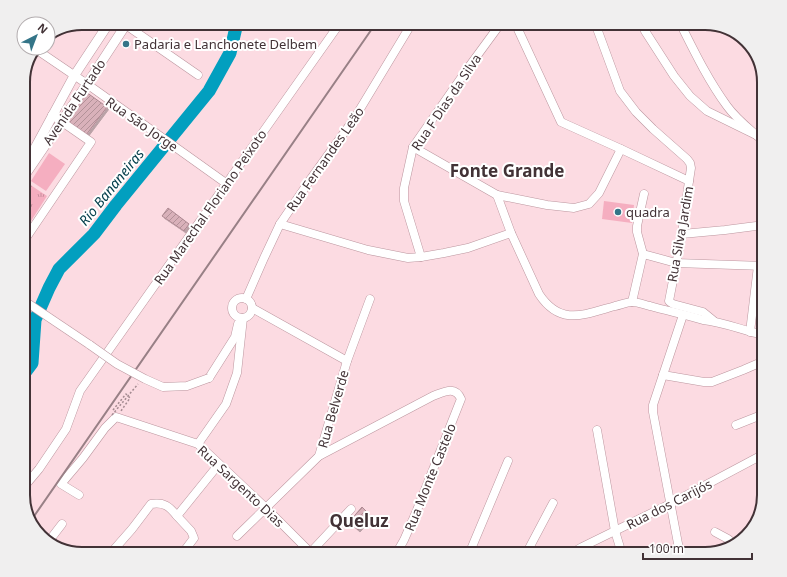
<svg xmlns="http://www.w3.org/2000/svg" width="787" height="577" viewBox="0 0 787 577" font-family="'Noto Sans',sans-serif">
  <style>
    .grass { fill: url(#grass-tufts) }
    .garden { fill: #f5aec0 }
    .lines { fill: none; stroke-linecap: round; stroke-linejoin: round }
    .river { stroke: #029fbf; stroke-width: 13 }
    .building { fill: url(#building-hatch); stroke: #ae8992; filter: url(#shadow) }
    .minor-casing { stroke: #bc969f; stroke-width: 9 }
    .tertiary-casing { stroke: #bc969f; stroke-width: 10 }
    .path { stroke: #a38a90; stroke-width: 1.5; stroke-dasharray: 2 2; stroke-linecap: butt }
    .minor { stroke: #fff; stroke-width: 8 }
    .tertiary { stroke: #fff; stroke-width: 9 }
    .rail { stroke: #988086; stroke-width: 2 }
    .minor-bridge-casing { stroke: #bc969f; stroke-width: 9; stroke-linecap: butt }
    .path-bridge { stroke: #a38a90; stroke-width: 1.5; stroke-dasharray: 2 2; stroke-linecap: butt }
    .minor-bridge { stroke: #fff; stroke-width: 8 }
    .poi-dot { fill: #347588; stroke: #fff; stroke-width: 1.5 }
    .labels { text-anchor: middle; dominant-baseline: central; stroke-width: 4; stroke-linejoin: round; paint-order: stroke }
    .poi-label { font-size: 13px; fill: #423236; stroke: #fff; text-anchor: start }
    .street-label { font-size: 13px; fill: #423236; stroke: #fff }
    .water-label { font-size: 14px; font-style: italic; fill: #08414e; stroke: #fff }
    .district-label { font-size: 17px; font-weight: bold; fill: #423236; stroke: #fff }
    .rim { fill: none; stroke: #423236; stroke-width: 2 }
  </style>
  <defs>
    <pattern id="grass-tufts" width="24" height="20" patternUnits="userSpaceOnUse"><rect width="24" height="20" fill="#f5aec0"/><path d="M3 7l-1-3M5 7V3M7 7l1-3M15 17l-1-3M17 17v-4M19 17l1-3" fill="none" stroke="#c88e9d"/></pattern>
    <pattern id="building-hatch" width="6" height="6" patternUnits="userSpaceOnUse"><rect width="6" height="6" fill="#d9b1ba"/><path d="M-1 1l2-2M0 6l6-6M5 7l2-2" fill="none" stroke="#b29198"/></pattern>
    <filter id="shadow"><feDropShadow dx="2" dy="2" stdDeviation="0" flood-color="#0004"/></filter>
  </defs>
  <rect width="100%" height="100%" fill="#fcdbe2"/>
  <path class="grass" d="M29 184 47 196 24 232 23 192Z"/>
  <g class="garden">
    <path d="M49 153 65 164 46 191 31 181Z"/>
    <path d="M604 201 634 205 632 223 602 219Z"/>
  </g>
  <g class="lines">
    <path class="river" d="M23 375 32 363 35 320 49 288 59 269 94 234 116 205 209 91 230 53 237 23"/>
  </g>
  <g class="building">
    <path d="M86 92 107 107 86 135 66 121Z"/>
    <path d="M168 208 189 224 184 231 162 216Z"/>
    <path d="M362 507 371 516 358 530 349 522Z"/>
  </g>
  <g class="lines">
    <defs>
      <g id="minor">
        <path d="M123 23 198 75"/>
        <path d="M515 23 561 122 621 149 689 181"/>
        <path d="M595 23 620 91 636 112 653 129 687 159 690 163 691 168 689 181 682 234 669 301 670 302 673 304 703 312 714 321"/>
        <path d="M641 23 645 31 674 76 690 96 707 111 758 136"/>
        <path d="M680 23C694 51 708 80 727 106 737 120 751 130 764 142"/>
        <path d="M37 50 87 84 227 184"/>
        <path d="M413 147 497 195 511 233 539 294C560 326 583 315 615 306 620 305 627 302 632 302 638 302 645 305 650 306 668 311 686 315 703 320 724 322 744 331 764 335"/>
        <path d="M497 195 547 205 574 208 589 204 599 193 621 149"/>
        <path d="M280 224 368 250 408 258 421 257 444 253 468 248 511 233"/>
        <path d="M682 234 725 230 764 225"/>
        <path d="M23 236 26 238 91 142 52 115"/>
        <path d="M643 254 676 263 764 266"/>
        <path d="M421 257 404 201V188L413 147 468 68 501 23"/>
        <circle cx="242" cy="308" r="10"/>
        <path d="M246 299 264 258 280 224 310 180 354 119 412 23"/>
        <path d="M23 300 90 345"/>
        <path d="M632 302 643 254 637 232V226L644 194"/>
        <path d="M252 308 347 361"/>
        <path d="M750 332 758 266"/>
        <path d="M663 375 704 382H712L743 370 764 361"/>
        <path d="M209 378 235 337 238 324"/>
        <path d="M736 425 764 414"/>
        <path d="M597 430 615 531 622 554"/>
        <path d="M198 444 226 404 237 373 243 318"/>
        <path d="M319 456 433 396C444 392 455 385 461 399L417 510 404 540 396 554"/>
        <path d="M23 488 39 469 66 429 80 391 340 23"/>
        <path d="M79 495 61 484 83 458 105 428 116 417 198 444 266 508 312 554"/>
        <path d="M177 516 191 531 194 538 182 554"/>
        <path d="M715 532 728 539 735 545"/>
        <path d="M237 536 319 456 347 361 370 299"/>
        <path d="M49 543 52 537 62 524"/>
        <path d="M110 554 132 529 151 504C164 502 169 506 177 516L219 464"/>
        <path d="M309 554 351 509"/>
        <path d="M469 554 508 461"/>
        <path d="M526 554 553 503"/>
        <path d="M574 554 577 550 582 547 670 504 764 454"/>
        <path d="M680 554 653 412V405L683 315"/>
      </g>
      <g id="tertiary">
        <path d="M30 162 35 148 74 76 109 23"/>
        <path d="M23 178 87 84 127 23"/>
      </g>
    </defs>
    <use href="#minor" class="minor-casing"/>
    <use href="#tertiary" class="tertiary-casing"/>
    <path class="path" d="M113 410 126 394 130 398 121 411"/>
    <use href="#minor" class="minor"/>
    <use href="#tertiary" class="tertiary"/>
    <path class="rail" d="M30 522 376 23"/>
    <defs>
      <path id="minor-bridge" d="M90 345 117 364 145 379 163 387 187 386 209 378"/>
    </defs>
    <use href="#minor-bridge" class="minor-bridge-casing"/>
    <path class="path-bridge" d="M112 415 138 384"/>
    <use href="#minor-bridge" class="minor-bridge"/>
  </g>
  <g class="poi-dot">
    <circle cx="126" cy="44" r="4"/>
    <circle cx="618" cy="212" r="4"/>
  </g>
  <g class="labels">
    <g class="poi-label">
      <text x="134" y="44">Padaria e Lanchonete Delbem</text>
      <text x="626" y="212">quadra</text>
    </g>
    <g class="street-label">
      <text transform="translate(74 102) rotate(-56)">Avenida Furtado</text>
      <text transform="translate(446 102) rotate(-56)">Rua F Dias da Silva</text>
      <text transform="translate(142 124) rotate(35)">Rua São Jorge</text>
      <text transform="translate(325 159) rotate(-55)">Rua Fernandes Leão</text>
      <text transform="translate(210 207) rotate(-55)">Rua Marechal Floriano Peixoto</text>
      <text transform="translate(680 234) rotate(-80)">Rua Silva Jardim</text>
      <text transform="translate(333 409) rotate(-74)">Rua Belverde</text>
      <text transform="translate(430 477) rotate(-68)">Rua Monte Castelo</text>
      <text transform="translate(241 486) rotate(43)">Rua Sargento Dias</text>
      <text transform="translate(669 504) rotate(-27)">Rua dos Carijós</text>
    </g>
    <g class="water-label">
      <text transform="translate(111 187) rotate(-51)">Rio Bananeiras</text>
    </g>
    <g class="district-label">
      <text x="507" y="170">Fonte Grande</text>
      <text x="359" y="520">Queluz</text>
    </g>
  </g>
  <path d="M0 0H787V577H0ZM82 30H705A52 52 0 0 1 757 82V495A52 52 0 0 1 705 547H82A52 52 0 0 1 30 495V82A52 52 0 0 1 82 30Z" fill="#f0efef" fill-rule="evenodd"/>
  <path class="rim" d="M82 30H705A52 52 0 0 1 757 82V495A52 52 0 0 1 705 547H82A52 52 0 0 1 30 495V82A52 52 0 0 1 82 30Z"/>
  <g transform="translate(36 36) rotate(42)"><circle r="19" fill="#ffffff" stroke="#b3adaf"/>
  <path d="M0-3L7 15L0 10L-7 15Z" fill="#347588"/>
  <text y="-6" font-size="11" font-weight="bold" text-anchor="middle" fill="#423236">N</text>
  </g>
  <path d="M643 553v6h109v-6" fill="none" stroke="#423236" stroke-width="2"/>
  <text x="649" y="553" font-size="12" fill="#423236" stroke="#ffffff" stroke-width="3" paint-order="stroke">100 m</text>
</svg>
